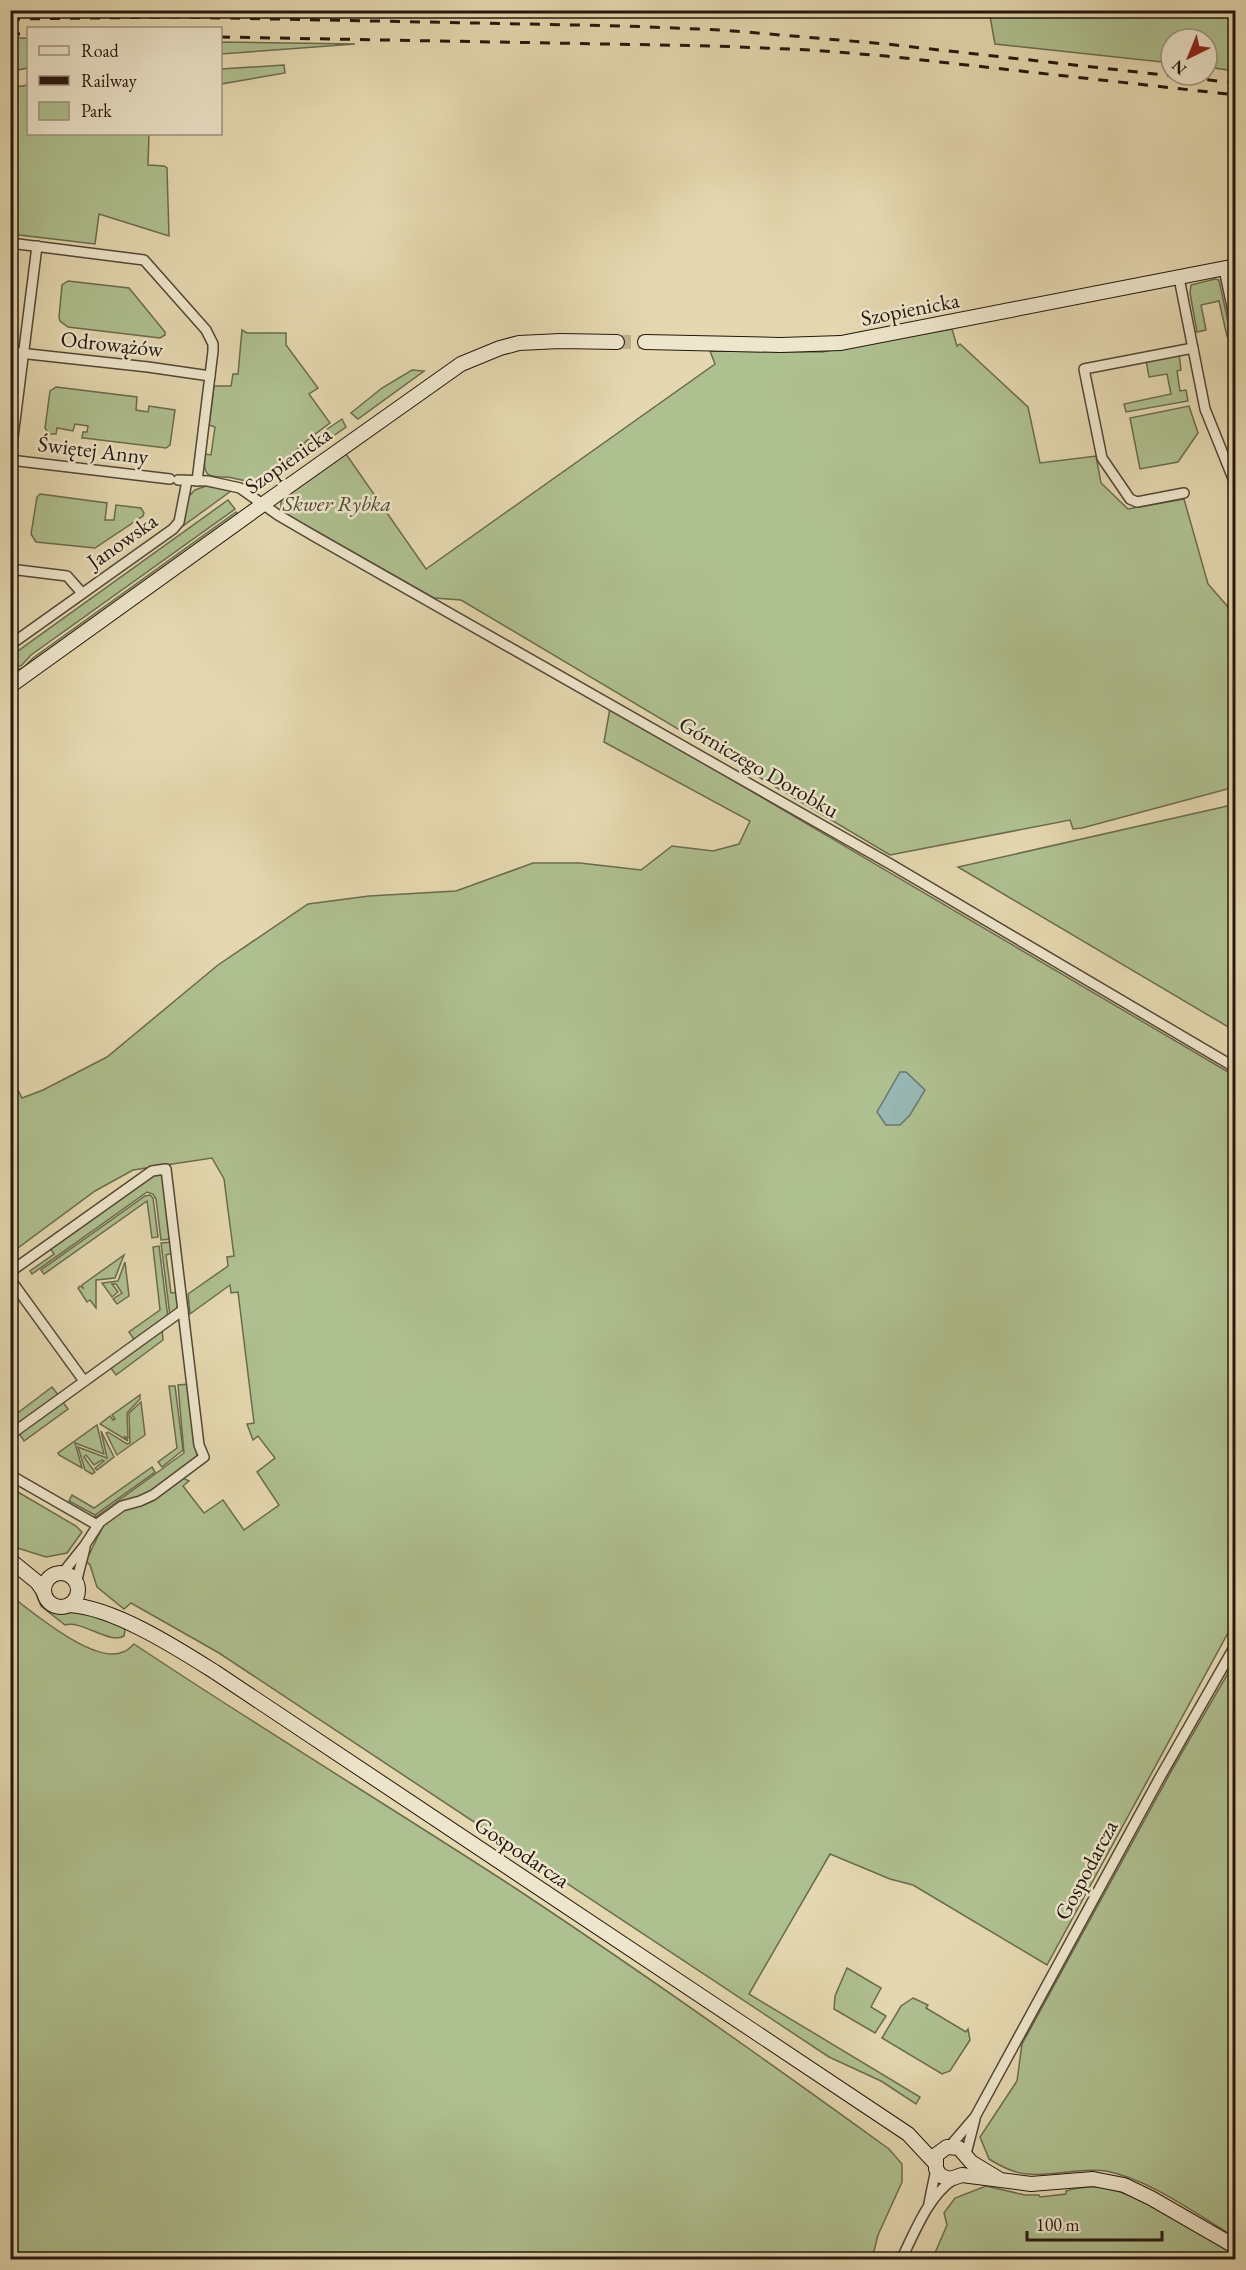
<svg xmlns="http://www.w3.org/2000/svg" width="1246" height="2270" viewBox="0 0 1246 2270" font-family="'EB Garamond',serif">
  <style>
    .green { fill: #afc090; stroke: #6a6b4e; stroke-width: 1.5 }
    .water { fill: #98b8b4; stroke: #6a7771; stroke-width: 1.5 }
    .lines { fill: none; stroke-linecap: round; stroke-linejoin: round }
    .secondary-tunnel { stroke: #beb18f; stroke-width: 14; stroke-dasharray: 14 7; stroke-linecap: butt }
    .street-casing { stroke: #544636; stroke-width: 12 }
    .secondary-casing { stroke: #24160d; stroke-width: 16 }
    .street { stroke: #eee6cc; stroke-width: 9 }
    .secondary { stroke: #eee6cc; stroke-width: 14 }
    .rail { stroke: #24160d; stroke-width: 3; stroke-dasharray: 10 10; stroke-linecap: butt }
    .labels { text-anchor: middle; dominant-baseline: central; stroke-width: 5; stroke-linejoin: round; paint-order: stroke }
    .street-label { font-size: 22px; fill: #24160d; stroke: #eee6cc }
    .park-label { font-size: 22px; font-style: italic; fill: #4e4934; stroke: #eee6cc }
  </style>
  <rect width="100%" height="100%" fill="#e5d8b0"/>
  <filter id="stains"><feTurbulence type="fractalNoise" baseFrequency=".00333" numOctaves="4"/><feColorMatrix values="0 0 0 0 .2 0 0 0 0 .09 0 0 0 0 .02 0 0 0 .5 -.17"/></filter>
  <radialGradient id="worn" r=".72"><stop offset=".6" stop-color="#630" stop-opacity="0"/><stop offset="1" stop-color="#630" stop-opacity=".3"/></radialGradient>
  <g class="green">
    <path d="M989 11H1235V71L1207 67V39H1171V63L995 44Z"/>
    <path d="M11 38H28V68L11 71Z"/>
    <path d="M221 42 355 44 221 54Z"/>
    <path d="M284 65 285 73 221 84V69Z"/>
    <path d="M28 85V134H149L148 165 164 166 167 168 169 236 99 214 95 244 11 234V88Z"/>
    <path d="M1215 279 1219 280 1231 336H1227L1219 301 1201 305 1206 330 1197 332 1190 293 1191 285Z"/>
    <path d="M68 281 129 288 165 332V335L160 338 68 327 60 321 59 317 62 285Z"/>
    <path d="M952 329 957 346 960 344 1028 407 1040 463 1096 456 1101 483 1128 509 1184 499 1208 584 1229 608 1235 610V787L1082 828 1073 829 1070 820 890 855 461 600 434 598 286 514 281 509V499L346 454 426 569 715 364 710 351 822 352Z"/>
    <path d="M242 330 247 333H286V345L318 388 309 394 330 423C307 440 291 451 275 476L273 475 261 485C252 482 242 480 233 478 215 475 201 483 205 454L211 455 215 427 209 425 214 386H231L233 374H238Z"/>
    <path d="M1179 354 1181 370 1177 371 1180 391 1186 390 1188 401 1126 412 1124 404 1171 394 1167 374 1149 377 1146 360Z"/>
    <path d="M412 370 424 371 358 419 351 413 382 388Z"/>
    <path d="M56 387 137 397 136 410 148 412 149 406 175 410 170 445 166 448 84 438H82L83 432H87L88 426 75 424 73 431 57 428 56 434H49L45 428 50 391Z"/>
    <path d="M1189 406 1198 433 1178 462 1140 469 1130 418Z"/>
    <path d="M342 419 346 427 298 461 293 457 307 443Z"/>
    <path d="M206 486 231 491 84 598 182 521 188 497 195 490Z"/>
    <path d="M40 494 107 503 105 520H114L116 505 141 508 144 513 143 516 95 548 36 542 31 534 37 497Z"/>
    <path d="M228 500 235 509 31 655 22 665 11 670V656Z"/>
    <path d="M236 512 239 516 11 679 10 674 24 667 33 658Z"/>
    <path d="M610 708 1235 1076V1620L1047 1965 913 1885 890 1879 830 1854 749 1994 920 2097 916 2104 881 2081 829 2057 219 1653 131 1603 124 1609 97 1587 90 1565 86 1561 104 1524 122 1511 183 1478 189 1481 183 1486 204 1513 223 1500 244 1530 279 1505 257 1472 275 1458 258 1436 253 1440 247 1424 254 1423 238 1292 231 1293 230 1285 190 1314 188 1294 228 1266 227 1257 234 1256 224 1179 212 1158 133 1170 95 1191 11 1253 10 1075 22 1098 43 1090 107 1057 218 965 308 904 369 896 456 891 533 863H580L641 870 672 846 713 851 739 844 750 821 604 742Z"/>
    <path d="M1235 804V1031L958 867 1223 807Z"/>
    <path d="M158 1174 163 1176 171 1239 161 1240 156 1199 153 1194 147 1192 32 1274 30 1271 54 1254 50 1248 152 1175Z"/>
    <path d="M150 1195 153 1198 158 1237 152 1238 147 1201 44 1274 41 1270 145 1196Z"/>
    <path d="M172 1242 173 1253 166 1255 171 1293 178 1292V1309L170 1316 161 1243Z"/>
    <path d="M159 1246 168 1318 135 1341 129 1332 160 1310 153 1247Z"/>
    <path d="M124 1255 115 1278 96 1280V1308L90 1300 87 1302 78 1288 80 1286 83 1288 82 1285Z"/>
    <path d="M125 1262 129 1296 117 1304 113 1299 122 1293 116 1284H112L118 1292 112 1297 102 1283 118 1281Z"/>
    <path d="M162 1329 163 1340 116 1375 110 1367Z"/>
    <path d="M189 1384 197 1457 150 1492 99 1519 92 1517 97 1516 184 1453 178 1385Z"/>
    <path d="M169 1386H175L183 1450 162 1467 158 1462 177 1448Z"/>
    <path d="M52 1387 59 1396 11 1431V1418Z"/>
    <path d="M140 1395V1399L127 1413 128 1438 125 1437 128 1441 100 1424 110 1416 113 1420 115 1419 112 1415Z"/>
    <path d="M62 1401 68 1409 24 1441 18 1432Z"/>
    <path d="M141 1402 145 1435 117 1455 106 1433 108 1432 127 1444 130 1443 129 1413Z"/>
    <path d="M97 1425 104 1454 75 1443 82 1468 59 1455 58 1453Z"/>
    <path d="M101 1431 114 1457 97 1470 95 1468 104 1461 102 1460 94 1465 86 1455 84 1457 95 1472 92 1474 85 1470 78 1447 107 1458Z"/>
    <path d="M152 1467 155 1472 95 1515 69 1501 72 1495 94 1508Z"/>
    <path d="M11 1488 76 1526 82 1532 67 1553 46 1557 11 1546Z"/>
    <path d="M33 1586 52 1608 61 1610 79 1609 123 1627 125 1630 124 1636C110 1645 82 1620 65 1625L41 1606Z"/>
    <path d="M10 1595C32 1612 95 1665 123 1652 127 1651 131 1647 134 1644 260 1728 389 1806 515 1888 642 1972 766 2060 889 2149L902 2164V2182L878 2235 872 2259H11Z"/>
    <path d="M1235 1661V2237C1196 2214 1149 2179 1106 2171 1079 2167 1054 2177 1027 2174 1014 2173 1000 2166 989 2159L980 2137 1017 2081 1022 2044 1173 1768Z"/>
    <path d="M847 1968 881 1988 871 2007 886 2016 875 2033 834 2009 835 1996Z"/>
    <path d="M913 1998 928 2005 926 2008 966 2032 968 2029 970 2040 950 2071 942 2074 882 2038 901 2006Z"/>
    <path d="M986 2186 1025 2195H1039L1040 2197 1066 2194V2191C1077 2188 1087 2186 1098 2187 1138 2191 1200 2233 1236 2255L1235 2260H932L947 2225 944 2213 955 2198Z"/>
  </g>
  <path class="water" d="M900 1072H906L925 1090 910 1115 900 1125H886L877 1112Z"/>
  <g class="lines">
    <path class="secondary-tunnel" d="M617 342H645"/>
    <defs>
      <g id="street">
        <path d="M10 243 144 260 206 330 213 344V351L197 481"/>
        <path d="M1224 269 1236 326"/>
        <path d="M1179 278 1205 409 1236 486"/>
        <path d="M10 352 148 367 210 376"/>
        <path d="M10 460 170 479"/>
        <path d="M10 461 37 246"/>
        <path d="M178 480 208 481 240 488 278 515 314 536 892 865 1236 1068"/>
        <path d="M1184 493 1137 502 1130 499 1102 458 1084 369 1193 348"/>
        <path d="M10 569 67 576 82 593"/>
        <path d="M10 645 173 529 179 522 187 481"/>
        <path d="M10 1272 152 1171 166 1169 199 1445 204 1457 153 1495 140 1501 122 1506 100 1522 85 1545 65 1570 58 1574"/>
        <path d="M10 1279 84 1381"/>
        <path d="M10 1435 183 1310"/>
        <path d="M10 1475 97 1525"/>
        <path d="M76 1583 85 1548"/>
        <path d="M950 2146 975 2117 1159 1779 1236 1644"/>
        <path d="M966 2154 975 2119"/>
        <path d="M929 2203 936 2169"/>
        <path d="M901 2260C915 2232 928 2196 954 2179"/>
      </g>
      <g id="secondary">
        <path d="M645 342 781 345 841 343 1236 266"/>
        <path d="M10 686 262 505 461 364 500 348 519 343 560 341 617 342"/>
        <path d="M10 1560 37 1582 44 1592"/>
        <circle cx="61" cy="1590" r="17"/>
        <path d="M69 1605C113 1607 177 1648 215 1672L908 2134 935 2163"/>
        <path d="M999 2179 971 2162 959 2148 947 2147 936 2155V2169L941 2176 950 2179 962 2175 1031 2184 1093 2179 1124 2185 1151 2198 1236 2247"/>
      </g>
    </defs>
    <use href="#street" class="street-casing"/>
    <use href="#secondary" class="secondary-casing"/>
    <use href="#street" class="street"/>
    <use href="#secondary" class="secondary"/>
    <g class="rail">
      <path d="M10 19 174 17 626 26 722 30 886 44 1236 83"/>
      <path d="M10 34H28"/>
      <path d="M220 37 716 46 811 50 886 56 1236 95"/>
    </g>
  </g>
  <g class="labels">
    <g class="street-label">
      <text transform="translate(910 309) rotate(-11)">Szopienicka</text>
      <text transform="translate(112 344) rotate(6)">Odrowążów</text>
      <text transform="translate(93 450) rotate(7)">Świętej Anny</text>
      <text transform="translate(288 460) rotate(-35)">Szopienicka</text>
      <text transform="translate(122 541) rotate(-35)">Janowska</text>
      <text transform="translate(759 767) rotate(30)">Górniczego Dorobku</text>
      <text transform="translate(522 1852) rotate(34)">Gospodarcza</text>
      <text transform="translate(1086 1870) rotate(-62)">Gospodarcza</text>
    </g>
    <g class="park-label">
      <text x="337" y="503">Skwer Rybka</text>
    </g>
  </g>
  <rect width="1246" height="2270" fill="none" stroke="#e5d8b0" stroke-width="36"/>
  <rect x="12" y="12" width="1222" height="2246" fill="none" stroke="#24160d" stroke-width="3"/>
  <rect x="18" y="18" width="1210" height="2234" fill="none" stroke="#24160d" stroke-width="1.5"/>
  <rect x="27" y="27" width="195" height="108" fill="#eee6cc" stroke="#9d9380" stroke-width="1.5"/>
  <rect x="39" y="46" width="30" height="9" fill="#eee6cc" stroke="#9d9380" stroke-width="1.5"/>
  <text x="81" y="57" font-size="18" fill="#24160d">Road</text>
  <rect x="39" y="76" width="30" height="9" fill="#24160d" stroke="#9d9380" stroke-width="1.5"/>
  <text x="81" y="87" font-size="18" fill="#24160d">Railway</text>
  <rect x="39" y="102" width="30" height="18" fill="#afc090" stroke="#9d9380" stroke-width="1.5"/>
  <text x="81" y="117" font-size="18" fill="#24160d">Park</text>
  <g transform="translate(1189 57) rotate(223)"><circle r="28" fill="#eee6cc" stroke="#9d9380" stroke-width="1.5"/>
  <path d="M0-4.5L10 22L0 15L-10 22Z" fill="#8f2418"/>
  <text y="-9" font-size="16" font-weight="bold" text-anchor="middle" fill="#24160d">N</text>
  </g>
  <path d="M1027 2231v9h135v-9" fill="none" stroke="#24160d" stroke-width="3"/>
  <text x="1036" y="2231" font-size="18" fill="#24160d" stroke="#eee6cc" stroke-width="4.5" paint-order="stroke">100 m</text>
  <rect width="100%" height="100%" filter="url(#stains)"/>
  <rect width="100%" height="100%" fill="url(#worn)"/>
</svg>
